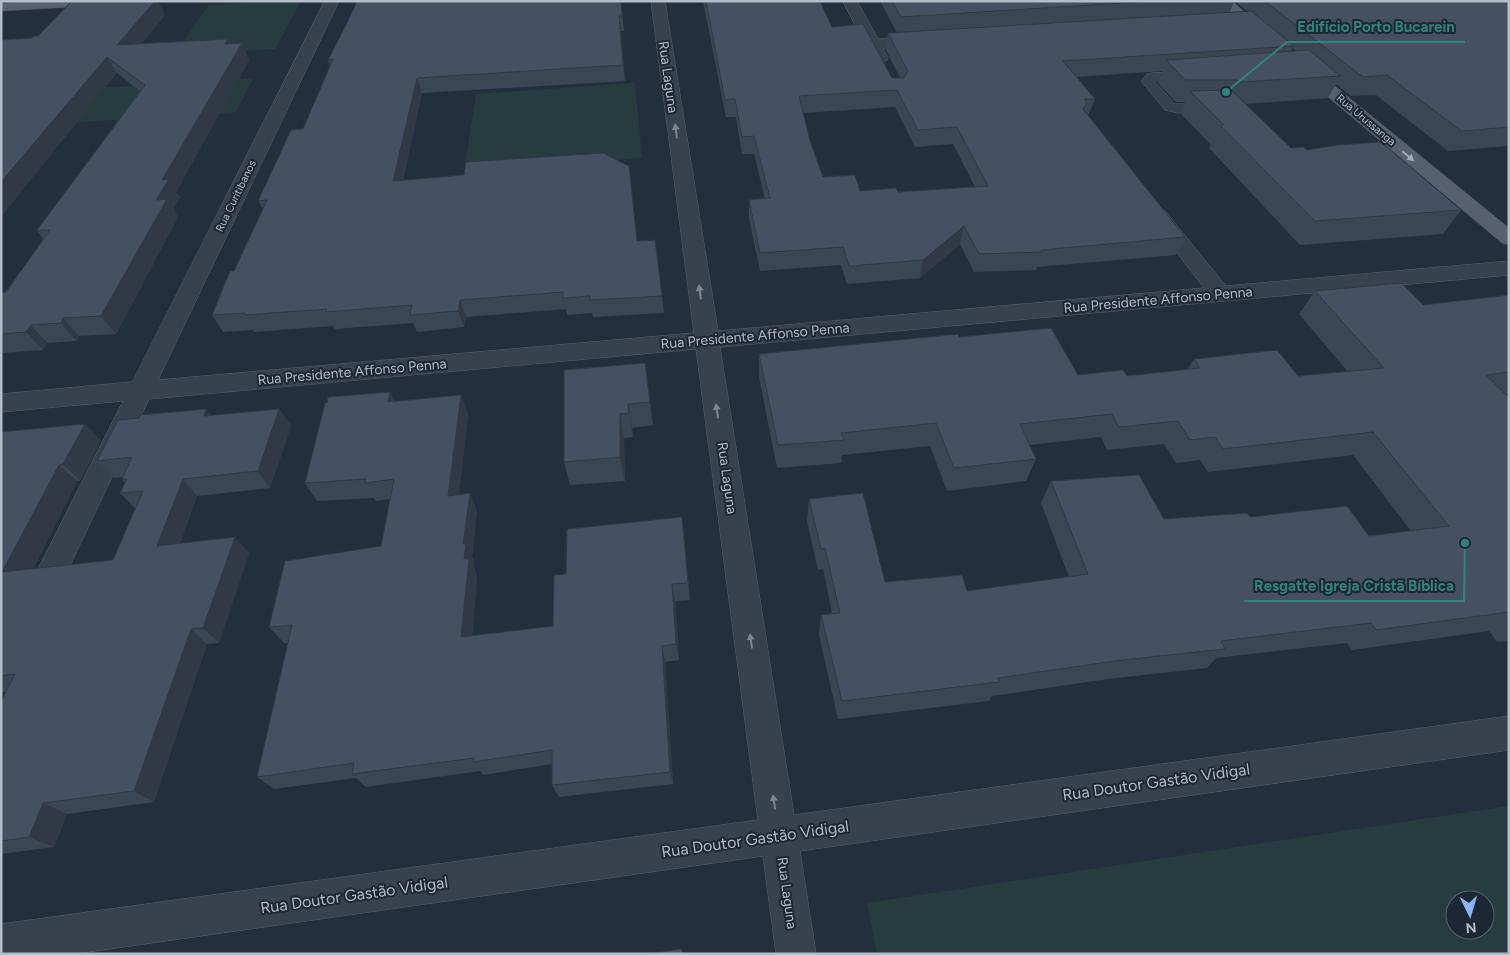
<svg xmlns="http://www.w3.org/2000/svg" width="1510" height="955" viewBox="0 0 1510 955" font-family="Figtree,sans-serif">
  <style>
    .green { fill: #263c3f; fill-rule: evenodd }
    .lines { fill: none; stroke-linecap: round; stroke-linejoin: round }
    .lane-casing { stroke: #565f6c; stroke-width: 1 }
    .street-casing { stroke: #565f6c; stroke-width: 1 }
    .primary-casing { stroke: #414a57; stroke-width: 1 }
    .lane { fill: #38414e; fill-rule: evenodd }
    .street { fill: #38414e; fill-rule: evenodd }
    .primary { fill: #56606e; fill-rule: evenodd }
    .wall { fill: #3b4654; fill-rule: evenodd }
    .shaded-wall { fill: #303945 }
    .building { fill: #455162; stroke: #303945; fill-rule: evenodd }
    .oneway { fill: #7c8592 }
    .oneway2 { fill: #a1aab7 }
    .labels { text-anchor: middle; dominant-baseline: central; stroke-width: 4; stroke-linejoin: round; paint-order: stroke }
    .far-street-label { font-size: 11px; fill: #b4bcc9; stroke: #1d2633 }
    .street-label { font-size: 14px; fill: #b4bcc9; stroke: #1d2633 }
    .near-street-label { font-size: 16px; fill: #b4bcc9; stroke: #1d2633 }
    .leader { fill: none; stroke: #308480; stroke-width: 2 }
    .callout-dot { fill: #308480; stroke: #1d2633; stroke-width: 2 }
    .callout-label { font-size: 15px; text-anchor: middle; font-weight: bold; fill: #308480; stroke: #1d2633; stroke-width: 4; stroke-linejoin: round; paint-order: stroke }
  </style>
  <rect width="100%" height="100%" fill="#242f3e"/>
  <g class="green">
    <path d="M276 1H301L275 49 174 55 209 5Z"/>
    <path d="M253 78 236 112 36 125 65 90Z"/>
    <path d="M635 83 642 158 464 171 476 94Z"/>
    <path d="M1509 806V954H877L867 903ZM1455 900H1485V930H1455Z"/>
  </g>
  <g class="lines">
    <defs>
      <path id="lane" d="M1189 71 1195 75 1194 78 1154 81 1175 104H1211L1216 105 1218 108 1216 111 1178 113 1165 110 1141 81 1147 74 1152 73Z"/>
      <g id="street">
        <path d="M325 1H339L158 380 694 333 651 1H665L718 331 1204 288 1148 215 1151 211 1158 209 1165 211 1226 286 1509 261V275L720 347 794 815 1509 716V750L800 851 816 954H776L763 856 74 954H1V924L758 820 696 349 149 399 65 576 54 580 43 576 39 567 123 401 1 412V394L132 382Z"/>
        <path d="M843 1H857L878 39 924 35 930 37 932 40 930 43 924 45 883 48 888 58 886 61H874Z"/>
      </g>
      <g id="primary">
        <path d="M25 1H112L105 5 1 11V3Z"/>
        <path d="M1216 1H1232L1272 36 1269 39H1259Z"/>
        <path d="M1303 63 1309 65 1509 228V245L1502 243 1297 71 1295 68 1297 65Z"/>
      </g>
    </defs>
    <use href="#lane" class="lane-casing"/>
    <use href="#street" class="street-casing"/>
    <use href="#primary" class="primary-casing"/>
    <use href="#lane" class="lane"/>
    <use href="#street" class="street"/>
    <use href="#primary" class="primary"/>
  </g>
  <g class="wall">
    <path d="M72 1H158L165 15 141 44 228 39 230 44 249 60 176 192 180 197 173 208 178 217 116 334 79 336 76 341 47 343 43 350 1 353V293L6 292 43 239 37 230 140 91 117 73 38 36Z"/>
    <path d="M621 1 624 31H621L625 81 422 93 403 180 631 182 637 241 655 240 664 313 593 317 592 313 567 315 566 309 466 317 464 327 417 332 413 323 335 329 333 326 254 332 253 330 223 332 212 315 234 271 263 209 258 201 303 129 330 66 328 60 348 21Z"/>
    <path d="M703 1H820L832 27 892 78H900L886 50 888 33H897L880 1H1234L1230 12 1247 11 1235 1H1509V146L1448 151 1376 95 1351 96 1336 84 1328 98 1245 104 1291 148 1307 150 1461 210 1443 234 1300 245 1209 148 1211 145 1181 114 1185 102H1176L1158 83 1163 71 1076 77 1095 99 1088 116 1185 237 1176 255 1037 267 1036 270 974 272 960 244 920 278 847 284 841 265 760 271 749 218V200L765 199 754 154H742L736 117H726ZM1292 48 1296 51 1291 52ZM895 107 915 147 953 144 975 187 898 192 860 191 823 177 810 141 803 113Z"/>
    <path d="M1315 291 1423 305 1509 295V393L1505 394 1509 398V641L1497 642 1489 631 1352 650 1347 643 1216 658 1207 668 1108 679 992 696 989 701 838 719 819 635 821 615 832 613 823 569 818 570 807 521 809 499 885 582 967 591 1069 577 1041 503 1051 481 1164 519 1250 517 1369 536 1411 531 1353 455 1208 472 1200 460 1176 463 1164 444 1107 450 1101 437 1030 445 1036 459 1026 481 947 491 930 446 842 455 841 463 777 468 759 377V354L959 337 1078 375 1127 376 1188 369 1194 359 1298 376 1348 372 1299 314Z"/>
    <path d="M645 363 653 425 632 428 633 437 624 438 625 481 570 485 564 462Z"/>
    <path d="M390 392 395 401 468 414 459 494 477 511 472 556 474 561V568L477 576 472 636 553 626 566 574 682 517 690 600 675 601 679 660 665 662 673 784 559 797 552 785V764L483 775 480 771 366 787 356 778 274 789 257 777 288 643H284L269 627 381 546 390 499 376 501 374 498 317 501 305 483Z"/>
    <path d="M206 409 211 415 279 409 291 426 270 488 197 496 180 543 249 553 219 643 207 644 154 802 67 814 54 847 1 854V702L6 692H1V432L85 424 101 441 80 481H77L33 569 113 560 135 508 120 493 125 483 122 479 123 477 114 478 97 461 139 418Z"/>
  </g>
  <g class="shaded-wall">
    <path d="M155 1H158L165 15 126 61 117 45Z"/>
    <path d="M619 16 621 31 625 81 623 65Z"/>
    <path d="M228 39 235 54 242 43 249 60 176 192 180 197 173 208 178 217 116 334 101 316 156 200 162 180 225 44Z"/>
    <path d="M107 57 117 73 1 217V182Z"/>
    <path d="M417 78 422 93 399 198 393 181Z"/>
    <path d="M629 166 631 182 639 258 637 241Z"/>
    <path d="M964 226 960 244 920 278 923 260Z"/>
    <path d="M460 300 466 317 464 327 458 311Z"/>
    <path d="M63 318 79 336 76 341 61 323Z"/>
    <path d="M31 325 47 343 43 350 26 332Z"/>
    <path d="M390 392 399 411 388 402Z"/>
    <path d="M461 395 468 414 457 514 448 496Z"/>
    <path d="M628 404 632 428 633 437 629 413Z"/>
    <path d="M206 409 219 427 204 416Z"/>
    <path d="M279 409 291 426 270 488 258 471Z"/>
    <path d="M620 414 624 438 625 481 620 457Z"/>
    <path d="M85 424 101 441 80 481 63 464Z"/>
    <path d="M59 465 77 481 23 588 2 572Z"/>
    <path d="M183 479 197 496 173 562 157 546Z"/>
    <path d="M470 493 477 511 472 556 474 561V568L477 576 470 653 461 637 464 559 463 544Z"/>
    <path d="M682 517 684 534 690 600 688 583Z"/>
    <path d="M235 537 249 553 219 643 203 628Z"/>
    <path d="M672 584 675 601 679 660 676 644Z"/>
    <path d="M191 629 207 644 154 802 134 791Z"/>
    <path d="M662 646 665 662 673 784 670 772Z"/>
    <path d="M43 803 67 814 54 847 29 837Z"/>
  </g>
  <g class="building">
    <path d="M72 1H155L117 45 228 39 225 44 242 43 162 180 169 179 156 200 167 199 101 316 63 318 61 323 31 325 26 332 1 334V293L6 292 50 230H37L145 85 107 57 1 182V40L32 38 34 36H38Z"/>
    <path d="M357 1H621L622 16H619L623 65 417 78 393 181 464 175 466 162 603 153 629 166 637 241 655 240 662 296 590 300V296L563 298V292L460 300 458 311 410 315 412 305 326 312 327 309 244 315 245 313 212 315 230 271H234L267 200 258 201 291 130 303 129 333 59 328 60 348 21Z"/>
    <path d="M706 1H820L832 27 863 24 892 78H904L908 71 888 33 1251 11 1294 46 1063 61 1095 99H1084L1087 102 1083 109 1185 237 1041 250 1042 252 979 254 964 226 923 260 849 266 843 247 760 253 749 200 770 198 754 136 742 137 735 99 725 100ZM897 90 918 130 957 127 988 186 898 192 896 188 860 191 855 175 823 177 810 141 799 96Z"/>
    <path d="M892 1H1153L901 17Z"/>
    <path d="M1265 1H1509V127L1462 131 1387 75 1363 77Z"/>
    <path d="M1309 50 1340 76 1240 82 1237 80H1185L1166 60Z"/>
    <path d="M1231 90 1291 148 1303 147 1307 150 1338 145 1381 142 1461 210 1315 221 1220 125H1224L1190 91Z"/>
    <path d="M1401 283 1423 305 1509 295V372L1486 375 1509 398V612L1376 630 1371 623 1221 641 1225 649 1122 660 998 678 999 682 842 701 821 615 840 613 825 548 821 549 809 499 863 493 885 582 962 575 967 591 1088 574 1051 481 1139 475 1164 519 1247 513 1250 517 1347 506 1369 536 1449 526 1373 432 1223 449 1215 437 1190 440 1178 421 1119 427 1112 414 1020 424 1036 459 954 468 936 423 841 433 844 440 778 445 759 354 958 334 959 337 1051 328 1078 375 1123 370 1127 376 1200 368 1194 359 1277 350 1298 376 1384 368 1315 291Z"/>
    <path d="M645 363 650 402 628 404 629 413 620 414V457L564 462V370Z"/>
    <path d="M390 392 388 402 461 395 448 496 470 493 463 544H466L464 559H469L461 637 553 626 554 575 566 574 567 529 682 517 688 583 672 584 676 644 662 646 670 772 552 785V750L474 762V758L352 774 354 763 257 777 292 625 269 627 285 561 381 546 394 479 365 483 366 479 305 483 325 403H327L328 397Z"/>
    <path d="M206 409 204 416 279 409 258 471 183 479 157 546 235 537 203 628 191 629 134 791 43 803 29 837 1 841V702L15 674 1 676V432L85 424 63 464 59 465 2 572 113 560 143 491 120 493 127 479H122L132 457 97 461 118 420 139 418 140 415Z"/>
    <path d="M682 949 683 954H644Z"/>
  </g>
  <defs><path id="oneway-solid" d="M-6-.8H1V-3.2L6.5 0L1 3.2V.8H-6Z" transform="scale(1.25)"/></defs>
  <g class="oneway">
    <use href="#oneway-solid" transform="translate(676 131) rotate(-98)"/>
    <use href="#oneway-solid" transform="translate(700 292) rotate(-98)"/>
    <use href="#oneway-solid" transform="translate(717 411) rotate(-98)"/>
    <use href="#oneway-solid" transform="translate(751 641) rotate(-98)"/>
    <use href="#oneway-solid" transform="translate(774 802) rotate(-98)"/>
  </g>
  <use class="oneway2" href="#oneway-solid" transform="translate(1408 156) rotate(40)"/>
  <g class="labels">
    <g class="far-street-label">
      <text transform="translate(1366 120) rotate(40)">Rua Urussanga</text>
      <text transform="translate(236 196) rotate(-64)">Rua Curitibanos</text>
    </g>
    <g class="street-label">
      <text transform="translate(668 77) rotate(82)">Rua Laguna</text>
      <text transform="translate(1158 300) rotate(-5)">Rua Presidente Affonso Penna</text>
      <text transform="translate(755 336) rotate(-5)">Rua Presidente Affonso Penna</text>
      <text transform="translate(352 372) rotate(-5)">Rua Presidente Affonso Penna</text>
      <text transform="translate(727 478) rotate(82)">Rua Laguna</text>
      <text transform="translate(787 893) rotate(82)">Rua Laguna</text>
    </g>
    <g class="near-street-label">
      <text transform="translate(1156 782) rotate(-8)">Rua Doutor Gastão Vidigal</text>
      <text transform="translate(755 839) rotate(-8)">Rua Doutor Gastão Vidigal</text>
      <text transform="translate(354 895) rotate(-8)">Rua Doutor Gastão Vidigal</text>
    </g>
  </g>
  <path class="leader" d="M1226 92L1287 42H1465M1465 543L1464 601H1244"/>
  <g class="callout-dot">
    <circle cx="1226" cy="92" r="5"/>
    <circle cx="1465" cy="543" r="5"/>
  </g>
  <g class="callout-label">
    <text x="1376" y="32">Edifício Porto Bucarein</text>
    <text x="1354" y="591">Resgatte Igreja Cristã Bíblica</text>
  </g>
  <rect width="1510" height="955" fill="none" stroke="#b4bcc9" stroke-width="5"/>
  <g transform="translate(1470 915) rotate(175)"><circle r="24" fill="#1d2633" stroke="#59626f"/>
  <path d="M0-4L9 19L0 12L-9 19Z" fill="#8ab4f8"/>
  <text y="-8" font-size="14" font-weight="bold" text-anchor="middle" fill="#b4bcc9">N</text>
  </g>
</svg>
